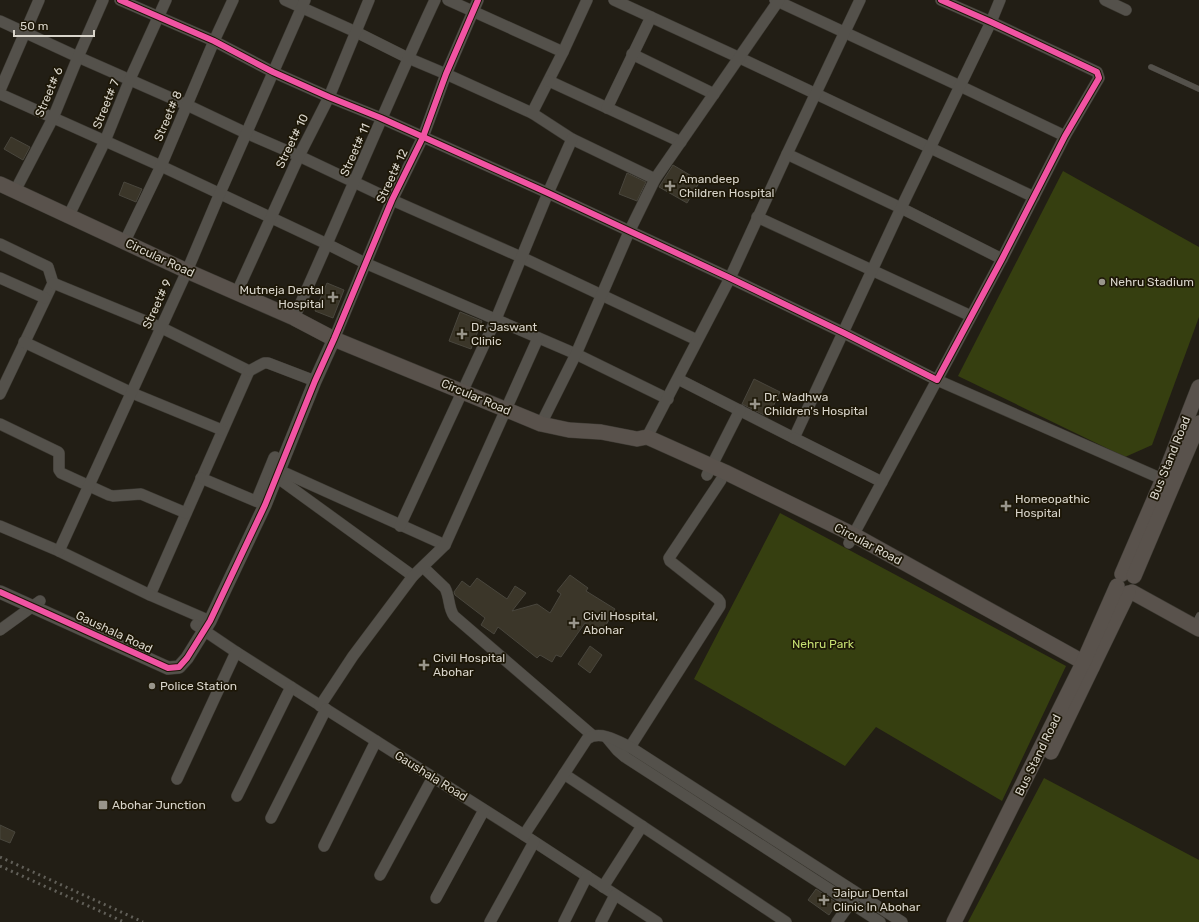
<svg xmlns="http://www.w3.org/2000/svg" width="1199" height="922" viewBox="0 0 1199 922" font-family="Rubik,sans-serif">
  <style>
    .green { fill: #363f10 }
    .building { fill: #3b3629; stroke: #49463d }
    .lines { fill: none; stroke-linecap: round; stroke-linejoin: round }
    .service-casing { stroke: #3c3932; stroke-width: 6 }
    .minor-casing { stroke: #3c3932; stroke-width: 12 }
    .tertiary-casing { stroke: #3c3932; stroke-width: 14 }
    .secondary-casing { stroke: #3c3932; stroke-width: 16 }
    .service { stroke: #54514b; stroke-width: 5.5 }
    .minor { stroke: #54514b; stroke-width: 11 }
    .tertiary { stroke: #54514b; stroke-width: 13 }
    .secondary { stroke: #59524c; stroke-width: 15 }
    .rail { stroke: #615f58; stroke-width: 3; stroke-dasharray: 2 4; stroke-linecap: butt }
    .cycleway-casing { stroke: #1d1707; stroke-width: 8 }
    .cycleway { stroke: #f153a3; stroke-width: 6 }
    .poi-dot { fill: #99958b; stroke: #1d1707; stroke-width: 1.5 }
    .labels { text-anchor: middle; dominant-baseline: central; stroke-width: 3.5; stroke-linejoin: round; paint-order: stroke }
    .street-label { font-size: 12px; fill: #d9d5cb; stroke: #1d1707 }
    .poi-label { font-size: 12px; fill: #d9d5cb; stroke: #1d1707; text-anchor: start }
    .park-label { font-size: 12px; fill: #c6df72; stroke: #1d1707 }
  </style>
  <rect width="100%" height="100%" fill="#221e15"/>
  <g class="green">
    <path d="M1063 171 1199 247V317L1152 445 1125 457 958 376Z"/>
    <path d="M780 513 1066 666 1002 801 876 727 845 766 694 679Z"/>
    <path d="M1044 778 1199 860V922H968Z"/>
  </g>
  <g class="building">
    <path d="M11 137 30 147 23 160 4 149Z"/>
    <path d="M673 165 700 181 687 203 659 187Z"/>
    <path d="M627 173 646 182 637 201 619 194Z"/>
    <path d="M124 182 142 189 136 202 119 195Z"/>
    <path d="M327 283 344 290 333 318 315 311Z"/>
    <path d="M460 312 482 321 471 349 449 341Z"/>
    <path d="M754 379 780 392 768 417 742 404Z"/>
    <path d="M570 575 588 588 586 591 615 609 601 634 585 623 561 657 556 655 552 662 540 655 537 658 498 627 494 634 481 625 485 618 455 595 454 592 462 581 470 587 477 578 507 599 515 586 526 593 512 611 537 604 550 613 561 594 557 591Z"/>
    <path d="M590 646 602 655 590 673 578 664Z"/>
    <path d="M0 825 15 832 10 843 0 839Z"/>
    <path d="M816 889 837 903 829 915 808 900Z"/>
  </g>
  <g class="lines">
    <defs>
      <g id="service">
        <path d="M1151 67 1199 89"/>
        <path d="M1197 619 1199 615"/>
      </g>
      <g id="minor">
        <path d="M120 0 214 41 273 72 329 97 381 118 548 193 730 278 844 333 937 380 1002 259 1065 136 1099 78 1097 72 991 22 941 0"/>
        <path d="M285 0 356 32 408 58 446 74 532 113"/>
        <path d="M448 0 563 52"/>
        <path d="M587 0 563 52 532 113 572 139 655 179"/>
        <path d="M614 0 740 58 1034 197"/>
        <path d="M775 0 960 86 1065 136"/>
        <path d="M1105 0 1126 10"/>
        <path d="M0 21 78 57 187 105 246 133 299 156 392 200 521 257 697 340"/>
        <path d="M632 54 714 94"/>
        <path d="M549 81 681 142"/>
        <path d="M0 90 39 0"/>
        <path d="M0 94 161 166 327 244 365 263 576 354 668 399"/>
        <path d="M607 108 651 17"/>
        <path d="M787 154 901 208 1002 259"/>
        <path d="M15 191 53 118 78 57 103 0"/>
        <path d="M68 217 105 141 130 79 166 0"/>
        <path d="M757 217 971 316"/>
        <path d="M125 241 161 166 214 41 233 0"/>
        <path d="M0 244 48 267 53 283 0 394"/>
        <path d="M0 278 45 298"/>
        <path d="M53 283 160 327 249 371 150 595"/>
        <path d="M237 292 299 156 329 97 369 0"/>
        <path d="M294 318C342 212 386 105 435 0"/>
        <path d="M334 339 392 200 423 137 446 74 478 0"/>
        <path d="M24 342 132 393 222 430"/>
        <path d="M249 371 264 363H268L315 381"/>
        <path d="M678 379 794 438 901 208 991 22 1000 0"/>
        <path d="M0 424 58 452 59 453V470L61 473 109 495 113 496 141 494 186 513"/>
        <path d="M541 424 576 354 629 232 655 179 779 0"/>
        <path d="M647 437 730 278 787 154 860 0"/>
        <path d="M794 438 882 482"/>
        <path d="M272 467 445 545"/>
        <path d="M271 473 413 576"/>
        <path d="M707 475 740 410"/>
        <path d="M201 478 265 505"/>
        <path d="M0 526 59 551 150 595 210 621"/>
        <path d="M400 526 496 319 548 193 572 139"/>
        <path d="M849 543 937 380 1169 482"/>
        <path d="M59 551 187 271 220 193 305 0"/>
        <path d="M423 567 445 588C450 597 448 608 454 616L592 735"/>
        <path d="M196 625 236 652 524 835 657 922"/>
        <path d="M0 630 40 601"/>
        <path d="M320 706 353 656 413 576 445 545 538 338"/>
        <path d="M607 738 617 750 625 757 880 922"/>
        <path d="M630 747 720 606V602L718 599 670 561 669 558 721 480"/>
        <path d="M564 774 786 922"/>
        <path d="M177 779 236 652"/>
        <path d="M237 796 291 687"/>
        <path d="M271 818 326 709"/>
        <path d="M524 835 587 739C600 730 618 741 630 747L902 922"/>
        <path d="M324 846 376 741"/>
        <path d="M380 875 433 777"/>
        <path d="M603 887 642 826"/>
        <path d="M436 898 484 810"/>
        <path d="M490 922 534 842"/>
        <path d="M564 922 587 876"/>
        <path d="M601 922 615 895"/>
        <path d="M837 922 854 898"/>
      </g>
      <g id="tertiary">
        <path d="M259 497 275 458"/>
        <path d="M0 592 168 668 179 667 187 658 210 621 265 505 315 381 334 339"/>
      </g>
      <g id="secondary">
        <path d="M0 184 187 271 294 318 334 339 541 424 569 430 601 432 637 439 647 437 725 472 854 535 1092 667"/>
        <path d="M1122 574 1163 479 1199 387"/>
        <path d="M1134 576 1199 423"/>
        <path d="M1132 592 1199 629"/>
        <path d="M1051 752 1128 593"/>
        <path d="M954 922 1083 663 1117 586"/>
      </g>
    </defs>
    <use href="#service" class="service-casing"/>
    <use href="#minor" class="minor-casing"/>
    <use href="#tertiary" class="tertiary-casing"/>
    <use href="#secondary" class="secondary-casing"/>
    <use href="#service" class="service"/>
    <use href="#minor" class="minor"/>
    <use href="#tertiary" class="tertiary"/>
    <use href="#secondary" class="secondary"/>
    <g class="rail">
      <path d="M0 857 143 922"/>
      <path d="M0 866 124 922"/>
    </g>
    <defs>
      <g id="cycleway">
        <path d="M120 0 214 41 273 72 329 97 381 118 548 193 730 278 844 333 937 380 1002 259 1065 136 1099 78 1097 72 991 22 941 0"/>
        <path d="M0 592 168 668 179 667 187 658 210 621 265 505 315 381 334 339 392 200 423 137 446 74 478 0"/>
      </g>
    </defs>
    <use href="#cycleway" class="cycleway-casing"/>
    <use href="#cycleway" class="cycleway"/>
  </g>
  <g class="poi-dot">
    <path d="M668 180h4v4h4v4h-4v4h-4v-4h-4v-4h4z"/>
    <circle cx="1102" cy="282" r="4"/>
    <path d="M331 291h4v4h4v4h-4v4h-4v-4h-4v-4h4z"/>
    <path d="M460 328h4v4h4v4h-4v4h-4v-4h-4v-4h4z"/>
    <path d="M753 398h4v4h4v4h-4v4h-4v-4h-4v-4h4z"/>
    <path d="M1004 500h4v4h4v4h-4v4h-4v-4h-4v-4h4z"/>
    <path d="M572 617h4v4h4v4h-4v4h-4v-4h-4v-4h4z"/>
    <path d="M422 659h4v4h4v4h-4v4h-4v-4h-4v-4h4z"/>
    <circle cx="152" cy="686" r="4"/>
    <rect x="98" y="800" width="10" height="10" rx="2"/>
    <path d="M822 894h4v4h4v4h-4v4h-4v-4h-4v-4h4z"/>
  </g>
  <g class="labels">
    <g class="street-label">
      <text transform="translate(49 92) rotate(-67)">Street# 6</text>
      <text transform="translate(106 104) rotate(-68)">Street# 7</text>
      <text transform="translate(168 116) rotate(-67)">Street# 8</text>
      <text transform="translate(292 141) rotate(-64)">Street# 10</text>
      <text transform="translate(355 150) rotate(-66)">Street# 11</text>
      <text transform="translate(392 176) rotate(-65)">Street# 12</text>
      <text transform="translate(160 258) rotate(25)">Circular Road</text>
      <text transform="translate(157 304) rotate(-65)">Street# 9</text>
      <text transform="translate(476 397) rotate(23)">Circular Road</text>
      <text transform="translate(1170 458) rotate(-68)">Bus Stand Road</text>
      <text transform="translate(868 544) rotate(28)">Circular Road</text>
      <text transform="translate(114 632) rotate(25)">Gaushala Road</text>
      <text transform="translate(1038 755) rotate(-64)">Bus Stand Road</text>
      <text transform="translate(431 776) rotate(32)">Gaushala Road</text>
    </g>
    <g class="poi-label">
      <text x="679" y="179">Amandeep<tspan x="679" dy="14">Children Hospital</tspan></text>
      <text x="1110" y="282">Nehru Stadium</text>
      <text x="324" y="290" text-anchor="end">Mutneja Dental<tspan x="324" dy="14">Hospital</tspan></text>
      <text x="471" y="327">Dr. Jaswant<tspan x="471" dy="14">Clinic</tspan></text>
      <text x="764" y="397">Dr. Wadhwa<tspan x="764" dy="14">Children's Hospital</tspan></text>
      <text x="1015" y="499">Homeopathic<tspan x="1015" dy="14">Hospital</tspan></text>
      <text x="583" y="616">Civil Hospital,<tspan x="583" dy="14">Abohar</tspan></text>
      <text x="433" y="658">Civil Hospital<tspan x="433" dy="14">Abohar</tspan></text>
      <text x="160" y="686">Police Station</text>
      <text x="112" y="805">Abohar Junction</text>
      <text x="833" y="893">Jaipur Dental<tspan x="833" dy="14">Clinic In Abohar</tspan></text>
    </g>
    <g class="park-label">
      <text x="823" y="644">Nehru Park</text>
    </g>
  </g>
  <path d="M14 30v6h80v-6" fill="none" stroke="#d9d5cb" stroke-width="2"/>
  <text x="20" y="30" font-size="12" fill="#d9d5cb" stroke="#1d1707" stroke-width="3" paint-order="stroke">50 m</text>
</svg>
